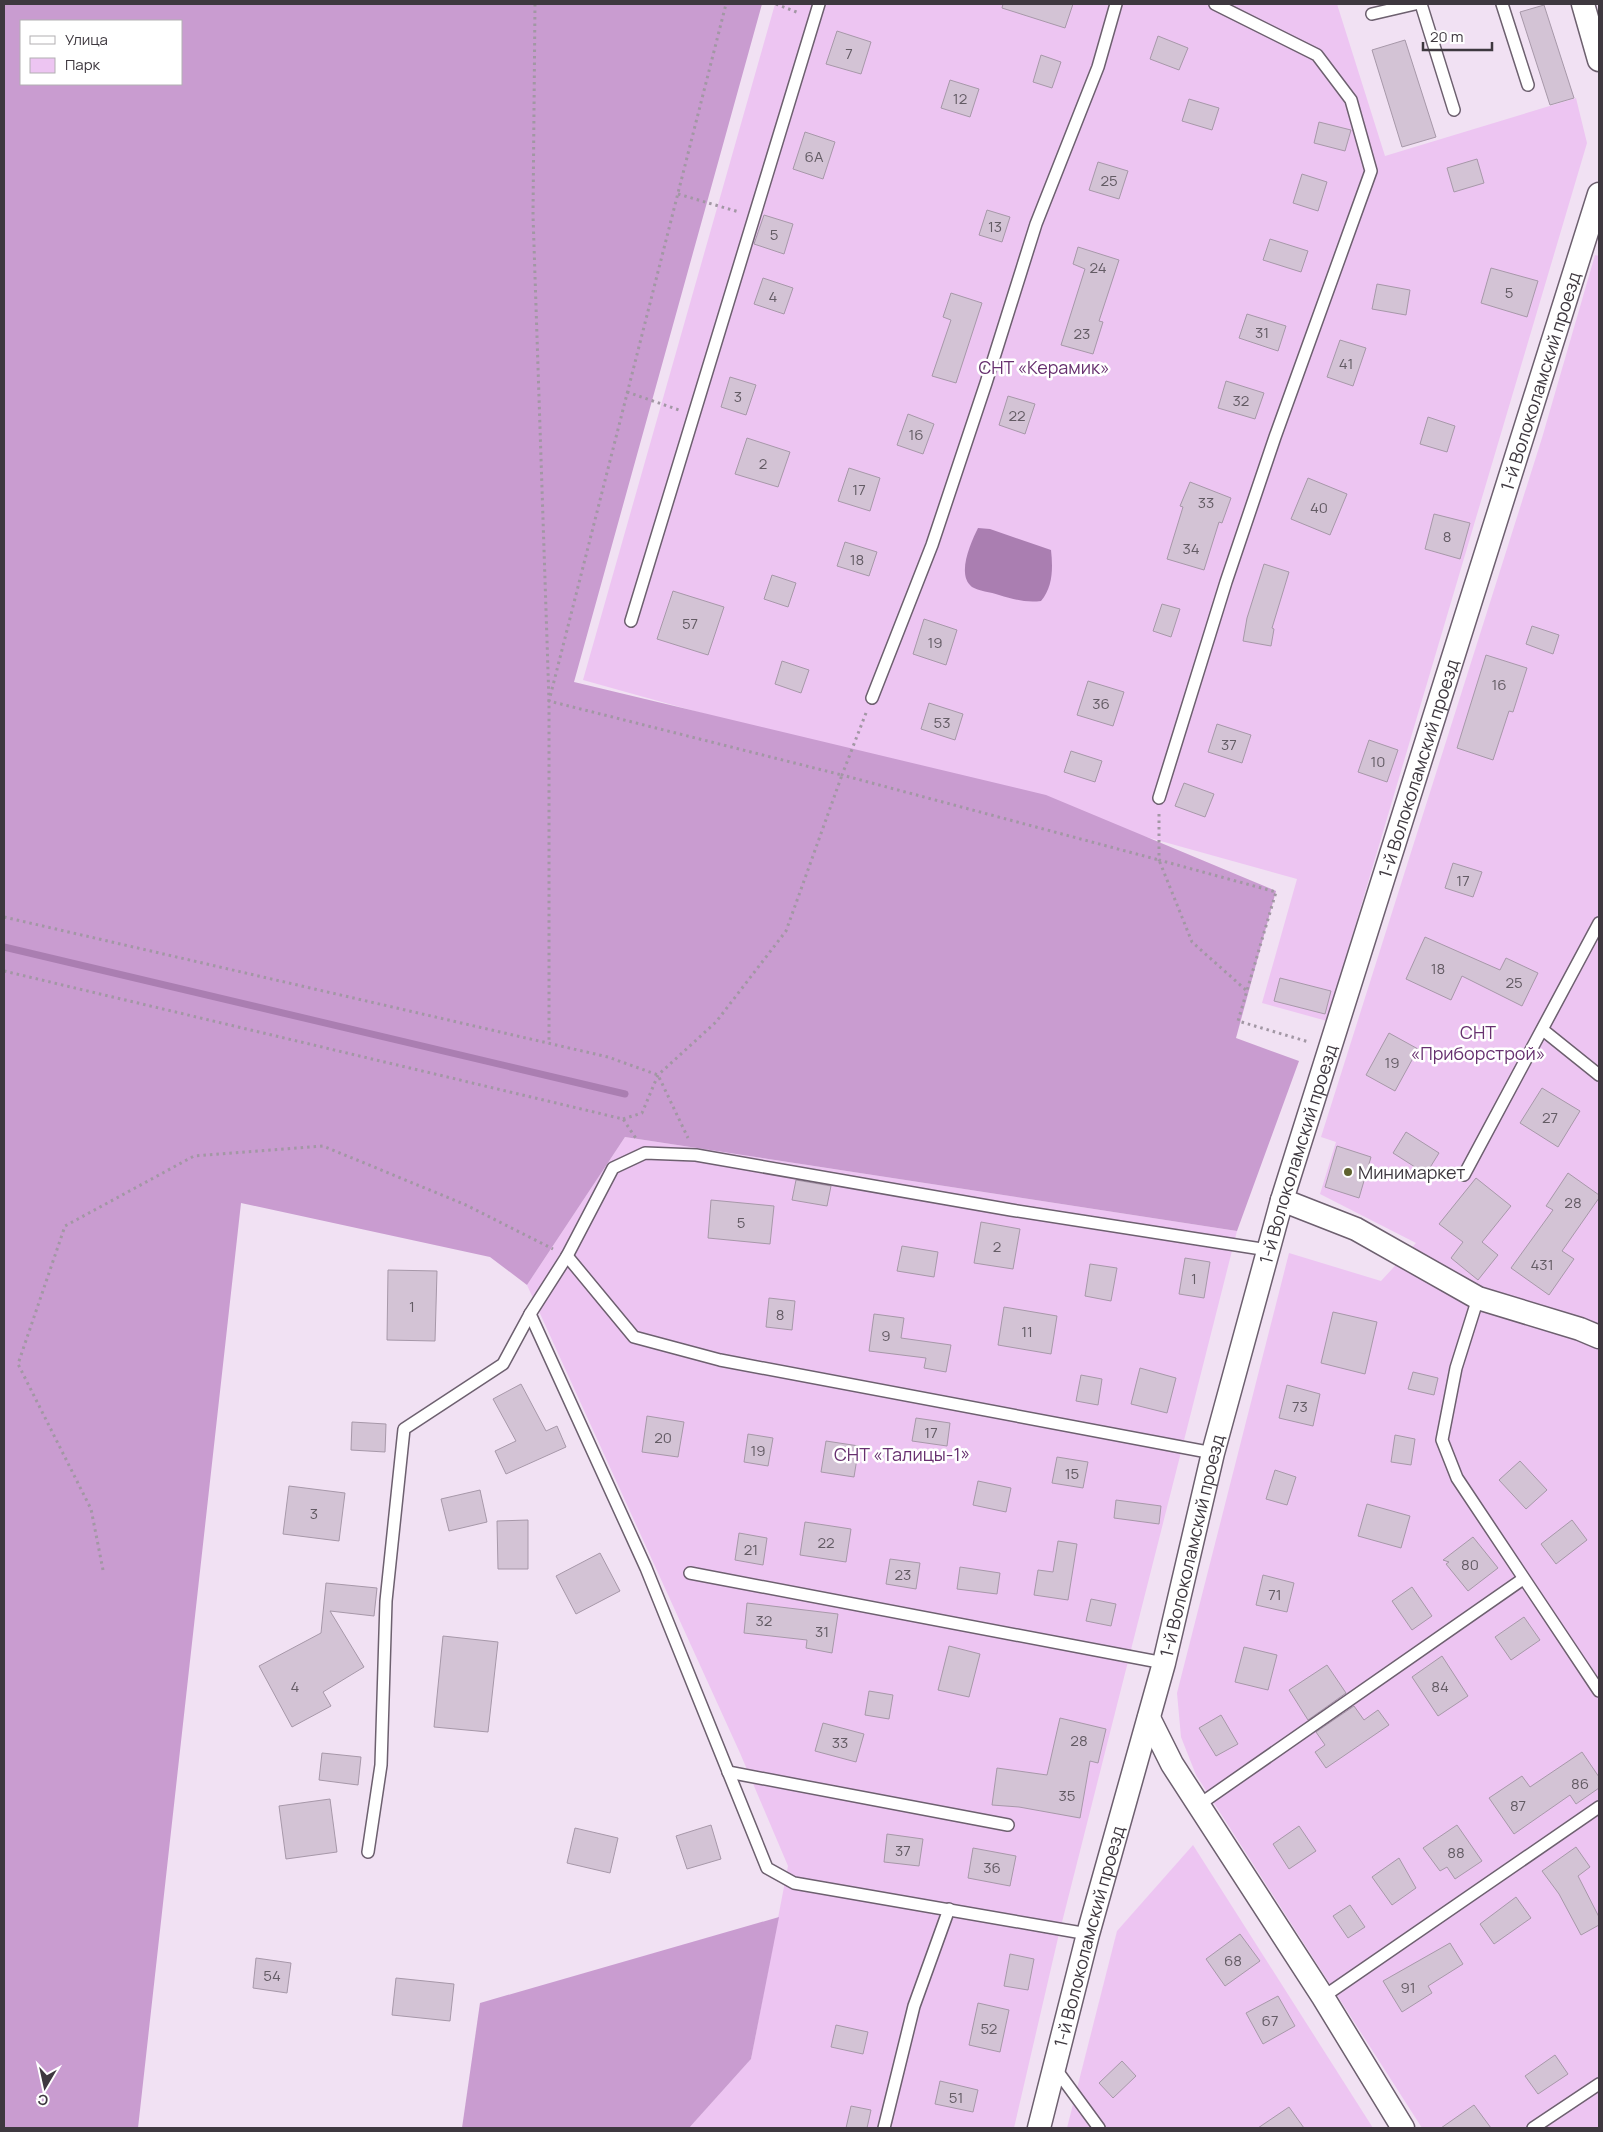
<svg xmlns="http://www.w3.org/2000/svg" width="1603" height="2132" viewBox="0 0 1603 2132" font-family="Manrope,sans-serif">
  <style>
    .green { fill: #edc5f2 }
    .forest { fill: #c99cd0; fill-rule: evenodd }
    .water { fill: #aa7eb1 }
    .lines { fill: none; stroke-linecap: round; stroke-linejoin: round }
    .stream { stroke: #aa7eb1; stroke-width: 7 }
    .building { fill: #d3c3d5; stroke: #a798a9 }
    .service-casing { stroke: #6d606f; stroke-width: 14 }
    .minor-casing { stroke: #6d606f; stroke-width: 25 }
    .path { stroke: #a297a4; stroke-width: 3; stroke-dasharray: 2.5 4; stroke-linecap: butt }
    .service { stroke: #fff; stroke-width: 11 }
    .minor { stroke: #fff; stroke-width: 22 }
    .poi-dot { fill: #5f622f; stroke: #fff; stroke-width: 2 }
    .labels { text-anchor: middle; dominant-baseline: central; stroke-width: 5; stroke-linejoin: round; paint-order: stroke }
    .number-label { font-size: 15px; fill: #635b64 }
    .park-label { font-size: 18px; fill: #67306f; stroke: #fff }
    .street-label { font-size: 18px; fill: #3e383f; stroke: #fff }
    .poi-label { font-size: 18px; fill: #3e383f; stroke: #fff; text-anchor: start }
  </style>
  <rect width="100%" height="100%" fill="#f1e1f3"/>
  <g class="green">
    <path d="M775 4H1337L1385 156 1576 98 1587 143 1327 1021 1262 1003 1297 879 583 680Z"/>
    <path d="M1595 255 1599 256V1335L1593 1344 1599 1349V2128H1422L1196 1775 1181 1737 1177 1693 1289 1253 1381 1281 1416 1243 1320 1194 1336 1142 1321 1137 1542 438Z"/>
    <path d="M625 1137 1237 1231 1058 1938 1014 2128H689L751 2059 788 1866 740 1753 527 1285Z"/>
    <path d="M1193 1845 1373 2128H1067L1117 1931Z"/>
  </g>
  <g class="forest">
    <path d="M4 4H762L574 682 1046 795 1276 891 1236 1038 1299 1061 1237 1231 625 1137 527 1285 490 1257 241 1203 138 2128H4ZM21 21H181V84H21Z"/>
    <path d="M779 1917 751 2059 689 2128H462L480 2003Z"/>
  </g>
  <path class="water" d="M978 528 990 529 1051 550C1053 568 1053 587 1041 601 1025 603 1013 599 999 595 991 592 978 591 972 587 956 575 971 542 978 528Z"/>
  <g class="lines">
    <path class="stream" d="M4 947 625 1094"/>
  </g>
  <g class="building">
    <path d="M1003 4H1073L1065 28 1002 8Z"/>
    <path d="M1544 5 1574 98 1550 105 1520 12Z"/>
    <path d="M837 31 871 42 861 74 826 64Z"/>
    <path d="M1158 36 1188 48 1179 70 1150 59Z"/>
    <path d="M1405 40 1436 137 1402 147 1372 50Z"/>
    <path d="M1041 55 1061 62 1052 88 1033 82Z"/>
    <path d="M950 80 979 89 970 117 941 108Z"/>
    <path d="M1189 99 1219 108 1212 130 1182 121Z"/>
    <path d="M1319 122 1351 130 1345 151 1314 143Z"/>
    <path d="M805 132 835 142 823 179 793 169Z"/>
    <path d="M1477 159 1484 183 1454 192 1447 168Z"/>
    <path d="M1098 162 1128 171 1119 199 1089 190Z"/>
    <path d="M1302 174 1327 182 1318 211 1293 203Z"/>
    <path d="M987 210 1010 217 1002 242 979 235Z"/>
    <path d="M764 215 793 224 784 254 754 244Z"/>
    <path d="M1270 239 1308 251 1301 272 1263 260Z"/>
    <path d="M1078 247 1119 260 1099 321 1103 322 1093 354 1061 345 1085 269 1073 264Z"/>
    <path d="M1491 268 1538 281 1527 317 1481 303Z"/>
    <path d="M763 278 793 288 784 314 754 304Z"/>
    <path d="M1377 284 1410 290 1406 315 1372 309Z"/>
    <path d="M951 293 982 303 956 383 932 376 951 320 943 317Z"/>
    <path d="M1247 314 1286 326 1278 351 1239 338Z"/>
    <path d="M1340 340 1366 348 1353 386 1327 377Z"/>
    <path d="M730 377 756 385 746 415 721 407Z"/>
    <path d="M1226 381 1264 393 1255 419 1218 408Z"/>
    <path d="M1008 396 1035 404 1025 434 999 425Z"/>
    <path d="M908 414 934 424 923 454 897 445Z"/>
    <path d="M1428 417 1455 426 1447 452 1420 444Z"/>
    <path d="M747 438 790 452 778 487 735 474Z"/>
    <path d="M849 468 880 478 870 511 838 501Z"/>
    <path d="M1308 478 1347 494 1330 535 1291 519Z"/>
    <path d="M1190 482 1231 498 1222 523 1219 522 1204 570 1167 559 1183 507 1180 506Z"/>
    <path d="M1434 514 1470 523 1460 559 1425 549Z"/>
    <path d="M845 542 877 552 869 576 837 566Z"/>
    <path d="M1264 564 1289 572 1272 628 1274 629 1271 646 1243 641 1247 618Z"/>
    <path d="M772 575 796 583 788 607 764 599Z"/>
    <path d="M673 591 724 607 708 655 657 639Z"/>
    <path d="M1162 604 1180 609 1171 637 1153 631Z"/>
    <path d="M924 619 957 630 946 665 913 654Z"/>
    <path d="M1532 626 1559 635 1553 654 1526 644Z"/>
    <path d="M1486 655 1527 668 1513 712 1509 711 1493 760 1457 748Z"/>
    <path d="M782 661 809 670 801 693 775 684Z"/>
    <path d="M1088 681 1124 692 1113 726 1077 715Z"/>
    <path d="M929 703 963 714 955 740 921 729Z"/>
    <path d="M1217 724 1251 735 1242 763 1208 752Z"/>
    <path d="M1369 740 1398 750 1387 782 1358 772Z"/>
    <path d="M1071 751 1102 761 1095 782 1064 772Z"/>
    <path d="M1184 783 1214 794 1205 817 1175 806Z"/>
    <path d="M1453 863 1482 872 1473 897 1445 888Z"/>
    <path d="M1425 937 1500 970 1506 958 1538 973 1522 1006 1462 976 1451 1000 1406 979Z"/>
    <path d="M1280 978 1331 991 1325 1014 1274 1001Z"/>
    <path d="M1389 1033 1418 1049 1395 1091 1366 1075Z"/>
    <path d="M1542 1088 1580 1111 1558 1147 1520 1123Z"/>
    <path d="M1406 1132 1439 1153 1426 1174 1393 1153Z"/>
    <path d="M1337 1146 1371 1157 1359 1198 1325 1187Z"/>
    <path d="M1568 1173 1599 1195V1198L1562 1251 1574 1259 1549 1295 1511 1268 1553 1210 1546 1206Z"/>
    <path d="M1476 1178 1511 1206 1482 1242 1498 1255 1478 1280 1451 1258 1463 1242 1439 1224Z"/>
    <path d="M796 1180 831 1186 827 1206 792 1200Z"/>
    <path d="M711 1200 774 1206 770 1244 708 1238Z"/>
    <path d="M981 1222 1020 1229 1013 1269 974 1263Z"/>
    <path d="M902 1246 938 1252 934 1277 897 1271Z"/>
    <path d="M1185 1258 1210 1262 1204 1298 1179 1294Z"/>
    <path d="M1090 1264 1117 1268 1111 1301 1085 1296Z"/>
    <path d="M388 1270 437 1271 435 1341 387 1340Z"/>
    <path d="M769 1298 795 1301 792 1330 766 1327Z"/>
    <path d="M1004 1307 1057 1316 1051 1354 998 1345Z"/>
    <path d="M1333 1312 1377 1322 1365 1374 1321 1363Z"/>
    <path d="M874 1314 904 1318 901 1338 951 1345 946 1372 924 1368 926 1358 869 1351Z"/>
    <path d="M1140 1368 1176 1378 1167 1413 1131 1404Z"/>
    <path d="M1413 1372 1438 1378 1434 1395 1408 1389Z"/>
    <path d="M1081 1375 1102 1379 1098 1405 1076 1401Z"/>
    <path d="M521 1384 546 1431 557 1426 566 1447 506 1474 495 1451 516 1441 493 1399Z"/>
    <path d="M1287 1385 1320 1394 1313 1426 1279 1418Z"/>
    <path d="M647 1416 684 1422 678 1457 642 1452Z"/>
    <path d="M916 1418 950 1423 947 1446 912 1441Z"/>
    <path d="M352 1422 386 1424 385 1452 351 1450Z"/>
    <path d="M748 1434 773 1438 768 1466 744 1462Z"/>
    <path d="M1395 1435 1415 1439 1411 1465 1391 1462Z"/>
    <path d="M826 1441 859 1446 854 1477 821 1472Z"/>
    <path d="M1057 1457 1088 1462 1083 1488 1052 1483Z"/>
    <path d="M1520 1461 1547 1490 1526 1509 1499 1480Z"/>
    <path d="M1275 1470 1296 1477 1287 1505 1266 1499Z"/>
    <path d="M978 1481 1011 1488 1006 1512 973 1505Z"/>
    <path d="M289 1486 345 1493 339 1541 283 1534Z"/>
    <path d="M480 1490 487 1522 449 1531 441 1499Z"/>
    <path d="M1116 1500 1161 1506 1159 1524 1114 1518Z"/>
    <path d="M1367 1504 1410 1516 1401 1548 1358 1536Z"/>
    <path d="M528 1520V1569H498L497 1521Z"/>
    <path d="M1572 1520 1587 1540 1556 1564 1541 1544Z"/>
    <path d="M805 1522 851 1529 846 1562 800 1555Z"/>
    <path d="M739 1533 767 1538 763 1565 735 1560Z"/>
    <path d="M1473 1537 1498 1568 1468 1591 1446 1564 1449 1562 1443 1560Z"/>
    <path d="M1058 1541 1077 1544 1068 1600 1034 1595 1038 1570 1053 1572Z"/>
    <path d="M600 1553 620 1591 576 1614 556 1576Z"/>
    <path d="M890 1559 920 1563 916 1589 886 1584Z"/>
    <path d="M960 1567 1000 1573 997 1594 957 1589Z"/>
    <path d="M1263 1575 1294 1583 1287 1612 1256 1605Z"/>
    <path d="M326 1583 377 1588 374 1616 330 1611 364 1667 323 1692 331 1706 292 1727 259 1666 321 1633Z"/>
    <path d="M1412 1587 1432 1616 1412 1630 1392 1601Z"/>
    <path d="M1091 1599 1116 1604 1111 1626 1086 1621Z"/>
    <path d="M747 1603 838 1614 832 1653 806 1648 807 1640 744 1633Z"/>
    <path d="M1524 1617 1540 1640 1511 1660 1495 1637Z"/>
    <path d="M443 1636 498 1642 488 1732 434 1727Z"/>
    <path d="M949 1646 980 1654 969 1697 938 1690Z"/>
    <path d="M1244 1647 1277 1655 1268 1690 1235 1682Z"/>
    <path d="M1442 1656 1468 1696 1438 1716 1412 1677Z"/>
    <path d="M1327 1665 1346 1693 1308 1720 1289 1690Z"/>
    <path d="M869 1691 893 1695 889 1719 865 1715Z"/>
    <path d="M1354 1706 1364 1720 1378 1710 1389 1725 1326 1768 1315 1752 1325 1745 1316 1732Z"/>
    <path d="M1221 1715 1238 1744 1216 1756 1199 1728Z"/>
    <path d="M1060 1718 1106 1729 1098 1763 1090 1761 1080 1818 1019 1807 992 1805 997 1768 1047 1775Z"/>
    <path d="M823 1723 864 1734 856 1762 815 1751Z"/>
    <path d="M1582 1752 1599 1777V1788L1576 1804 1570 1795 1514 1834 1489 1798 1522 1776 1530 1787Z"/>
    <path d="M322 1753 361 1757 358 1785 319 1780Z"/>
    <path d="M330 1799 337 1852 286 1859 279 1806Z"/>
    <path d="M711 1825 721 1859 687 1869 676 1836Z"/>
    <path d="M1457 1825 1482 1861 1455 1879 1447 1867 1440 1871 1423 1848Z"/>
    <path d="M1299 1826 1316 1851 1289 1869 1273 1844Z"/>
    <path d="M575 1828 618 1838 610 1873 567 1863Z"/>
    <path d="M887 1834 923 1839 919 1866 884 1862Z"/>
    <path d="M1576 1847 1590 1867 1578 1876 1599 1917V1925L1581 1935 1559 1894 1542 1871Z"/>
    <path d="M973 1848 1016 1856 1010 1886 968 1878Z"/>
    <path d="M1399 1858 1416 1888 1392 1905 1372 1877Z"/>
    <path d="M1516 1897 1531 1918 1494 1944 1480 1924Z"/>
    <path d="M1350 1905 1365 1927 1348 1938 1333 1916Z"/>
    <path d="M1240 1934 1260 1961 1225 1986 1206 1959Z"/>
    <path d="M1450 1943 1463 1964 1428 1986 1432 1993 1402 2012 1383 1981Z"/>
    <path d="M1010 1954 1034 1959 1028 1990 1004 1986Z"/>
    <path d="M256 1958 291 1963 287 1993 253 1988Z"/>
    <path d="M396 1978 454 1984 450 2021 392 2015Z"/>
    <path d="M1278 1996 1295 2026 1263 2044 1246 2013Z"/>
    <path d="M978 2003 1009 2010 1000 2052 969 2045Z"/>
    <path d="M836 2025 868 2032 863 2054 831 2047Z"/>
    <path d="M1555 2055 1568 2074 1538 2094 1525 2076Z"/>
    <path d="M1122 2061 1136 2076 1113 2098 1099 2083Z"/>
    <path d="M940 2081 978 2090 973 2112 935 2104Z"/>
    <path d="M1474 2105 1491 2128H1441Z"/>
    <path d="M851 2106 871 2110 867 2128H846Z"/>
    <path d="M1289 2107 1304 2128H1258Z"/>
  </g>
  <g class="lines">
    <defs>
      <g id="service">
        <path d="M1421 4 1454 110"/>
        <path d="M1502 4 1528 85"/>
        <path d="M1372 14 1415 4"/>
        <path d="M631 621 819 4"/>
        <path d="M872 698 932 545 986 383 1036 224 1098 67 1116 4"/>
        <path d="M1159 798 1226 582 1275 437 1371 171 1351 100 1317 55 1215 4"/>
        <path d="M1543 1030 1599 1075"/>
        <path d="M1464 1175 1599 923"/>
        <path d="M567 1256 634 1337 720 1360 1213 1453"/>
        <path d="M1478 1298 1456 1368 1442 1440 1457 1478 1599 1691"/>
        <path d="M530 1314 646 1568 767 1868 794 1883 1088 1934"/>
        <path d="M690 1573 1164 1663"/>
        <path d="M728 1772 1008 1825"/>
        <path d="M1200 1804 1523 1579"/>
        <path d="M368 1852 381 1765 386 1601 404 1429 503 1364 530 1314 567 1256 613 1168 645 1153 696 1155 1011 1210 1268 1250"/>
        <path d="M1323 1997 1599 1807"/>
        <path d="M1055 2068 1099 2128"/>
        <path d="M884 2128 914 2006 949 1909"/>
        <path d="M1533 2128 1599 2084"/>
      </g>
      <g id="minor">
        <path d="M1583 4 1599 60"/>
        <path d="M1282 1200 1356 1229 1478 1298 1580 1329 1599 1337"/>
        <path d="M1149 1718 1172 1764 1323 1997 1403 2128"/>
        <path id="s1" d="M1039 2128 1088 1934 1164 1663 1213 1453 1282 1200 1599 194"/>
      </g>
    </defs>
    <use href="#service" class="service-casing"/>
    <use href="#minor" class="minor-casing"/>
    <g class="path">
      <path d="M535 4 533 215 549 701V1044"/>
      <path d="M776 4 799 13"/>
      <path d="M678 194 739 212"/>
      <path d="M627 392 679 410"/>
      <path d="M866 713 842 775 1159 860 1192 942 1247 991"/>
      <path d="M1159 814V860L1276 892 1238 1021 1309 1042"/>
      <path d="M4 917 608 1057 658 1075 688 1138"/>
      <path d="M4 971 623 1119 637 1140"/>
      <path d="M623 1119 642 1113 658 1075 716 1022 786 931 842 775 549 701 726 4"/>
      <path d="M103 1570 91 1509 18 1364 65 1226 194 1156 323 1146 466 1205 553 1249"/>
    </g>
    <use href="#service" class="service"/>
    <use href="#minor" class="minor"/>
  </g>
  <circle class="poi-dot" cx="1348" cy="1172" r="5"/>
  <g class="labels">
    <g class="number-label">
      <text x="849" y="53">7</text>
      <text x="960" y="98">12</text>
      <text x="814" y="156">6А</text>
      <text x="1109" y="180">25</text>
      <text x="995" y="226">13</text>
      <text x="774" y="234">5</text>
      <text x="1098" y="267">24</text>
      <text x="1509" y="292">5</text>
      <text x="773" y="296">4</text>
      <text x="1262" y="332">31</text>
      <text x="1082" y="333">23</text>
      <text x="1346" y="363">41</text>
      <text x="738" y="396">3</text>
      <text x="1241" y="400">32</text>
      <text x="1017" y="415">22</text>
      <text x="916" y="434">16</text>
      <text x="763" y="463">2</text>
      <text x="859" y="489">17</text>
      <text x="1206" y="502">33</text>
      <text x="1319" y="507">40</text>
      <text x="1447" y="536">8</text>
      <text x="1191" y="548">34</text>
      <text x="857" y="559">18</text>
      <text x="690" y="623">57</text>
      <text x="935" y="642">19</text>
      <text x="1499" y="684">16</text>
      <text x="1101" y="703">36</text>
      <text x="942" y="722">53</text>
      <text x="1229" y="744">37</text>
      <text x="1378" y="761">10</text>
      <text x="1463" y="880">17</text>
      <text x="1438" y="968">18</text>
      <text x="1514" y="982">25</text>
      <text x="1392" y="1062">19</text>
      <text x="1550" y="1117">27</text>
      <text x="1573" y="1202">28</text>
      <text x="741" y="1222">5</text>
      <text x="997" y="1246">2</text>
      <text x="1542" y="1264">431</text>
      <text x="1194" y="1278">1</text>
      <text x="412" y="1306">1</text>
      <text x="780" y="1314">8</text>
      <text x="1027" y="1331">11</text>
      <text x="886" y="1335">9</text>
      <text x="1300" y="1406">73</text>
      <text x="931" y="1432">17</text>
      <text x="663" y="1437">20</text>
      <text x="758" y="1450">19</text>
      <text x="1072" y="1473">15</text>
      <text x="314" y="1513">3</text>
      <text x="826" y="1542">22</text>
      <text x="751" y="1549">21</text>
      <text x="1470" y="1564">80</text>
      <text x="903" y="1574">23</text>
      <text x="1275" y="1594">71</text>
      <text x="764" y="1620">32</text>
      <text x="822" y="1631">31</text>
      <text x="295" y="1686">4</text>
      <text x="1440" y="1686">84</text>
      <text x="1079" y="1740">28</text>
      <text x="840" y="1742">33</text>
      <text x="1580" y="1783">86</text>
      <text x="1067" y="1795">35</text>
      <text x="1518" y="1805">87</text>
      <text x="903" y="1850">37</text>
      <text x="1456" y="1852">88</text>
      <text x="992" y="1867">36</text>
      <text x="1233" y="1960">68</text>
      <text x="272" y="1975">54</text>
      <text x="1408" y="1987">91</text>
      <text x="1270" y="2020">67</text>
      <text x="989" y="2028">52</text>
      <text x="956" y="2097">51</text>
    </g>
    <g class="park-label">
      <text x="1044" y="367">СНТ «Керамик»</text>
      <text x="1478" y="1032">СНТ<tspan x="1478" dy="21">«Приборстрой»</tspan></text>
      <text x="902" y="1454">СНТ «Талицы-1»</text>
    </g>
    <g class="street-label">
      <text stroke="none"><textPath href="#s1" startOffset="1818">1-й Волоколамский проезд</textPath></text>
      <text stroke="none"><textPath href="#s1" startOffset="1412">1-й Волоколамский проезд</textPath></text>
      <text stroke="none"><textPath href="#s1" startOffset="1008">1-й Волоколамский проезд</textPath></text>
      <text stroke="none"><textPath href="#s1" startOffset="602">1-й Волоколамский проезд</textPath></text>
      <text stroke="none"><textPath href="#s1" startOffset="198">1-й Волоколамский проезд</textPath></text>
    </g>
    <g class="poi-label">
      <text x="1358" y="1172">Минимаркет</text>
    </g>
  </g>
  <rect width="1603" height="2132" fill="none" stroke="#3e383f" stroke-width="10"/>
  <rect x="20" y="20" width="162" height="65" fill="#ffffff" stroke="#b2afb2"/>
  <rect x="30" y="36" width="25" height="8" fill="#ffffff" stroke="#b2afb2"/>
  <text x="65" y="45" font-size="15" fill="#3e383f">Улица</text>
  <rect x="30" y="58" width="25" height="15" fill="#edc5f2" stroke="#b2afb2"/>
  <text x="65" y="70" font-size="15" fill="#3e383f">Парк</text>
  <g transform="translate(45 2087) rotate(189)" stroke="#ffffff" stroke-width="4" paint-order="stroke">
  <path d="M0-4L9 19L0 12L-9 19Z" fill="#3e383f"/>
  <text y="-8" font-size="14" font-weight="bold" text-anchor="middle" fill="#3e383f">С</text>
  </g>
  <path d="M1423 42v8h69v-8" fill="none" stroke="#3e383f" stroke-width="2.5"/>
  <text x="1430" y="42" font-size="15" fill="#3e383f" stroke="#ffffff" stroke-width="4" paint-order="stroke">20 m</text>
</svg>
